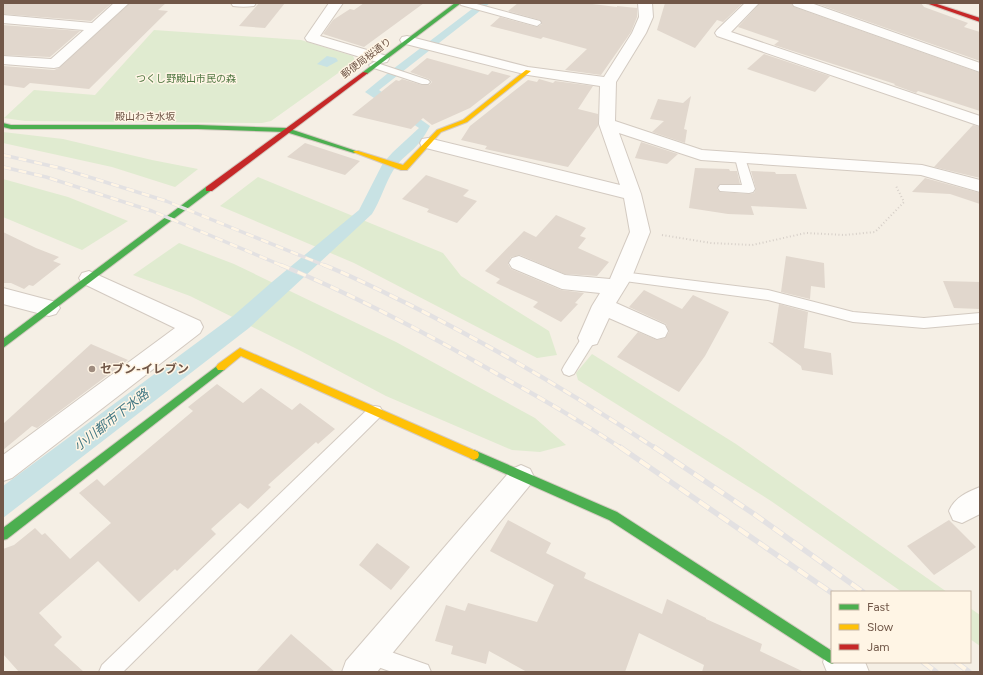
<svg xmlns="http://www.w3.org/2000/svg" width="983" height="675" viewBox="0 0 983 675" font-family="Figtree,'Noto Sans JP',sans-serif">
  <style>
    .green { fill: #e0ebd0 }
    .water { fill: #c8e2e4 }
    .building { fill: #e1d7cd }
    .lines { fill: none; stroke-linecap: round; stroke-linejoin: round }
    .lane-casing { stroke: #d3cac1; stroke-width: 2 }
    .street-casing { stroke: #d3cac1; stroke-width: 2 }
    .fast-casing { stroke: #d5cbc2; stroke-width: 2 }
    .slow-casing { stroke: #d5cbc2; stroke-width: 2 }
    .jam-casing { stroke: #d5cbc2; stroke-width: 2 }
    .path { stroke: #d6cfc8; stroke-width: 2; stroke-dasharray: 1 2.5; stroke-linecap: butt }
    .lane { fill: #fefdfb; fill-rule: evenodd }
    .street { fill: #fefdfb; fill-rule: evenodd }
    .fast { fill: #4caf50; fill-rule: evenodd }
    .slow { fill: #ffc107; fill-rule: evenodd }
    .jam { fill: #c62828; fill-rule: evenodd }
    .rail-far2-casing { stroke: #e3e1e2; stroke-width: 3.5 }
    .rail-far1-casing { stroke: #e3e1e2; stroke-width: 4.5 }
    .rail-casing { stroke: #e3e1e2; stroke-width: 5.5 }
    .rail-far2 { stroke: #fff5e5; stroke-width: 2.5; stroke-dasharray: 8; stroke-linecap: butt }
    .rail-far1 { stroke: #fff5e5; stroke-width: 3; stroke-dasharray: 9; stroke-linecap: butt }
    .rail { stroke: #fff5e5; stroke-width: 4; stroke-dasharray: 12; stroke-linecap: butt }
    .poi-dot { fill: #9f8c7f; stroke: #fff5e5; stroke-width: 1.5 }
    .labels { text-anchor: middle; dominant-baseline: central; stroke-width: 3; stroke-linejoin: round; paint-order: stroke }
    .far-street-label { font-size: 10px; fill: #715748; stroke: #fff5e5 }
    .far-park-label { font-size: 10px; fill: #4f7741; stroke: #fff5e5 }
    .poi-label { font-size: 12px; font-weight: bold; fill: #715748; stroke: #fff5e5; text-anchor: start }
    .water-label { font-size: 13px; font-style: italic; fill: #427884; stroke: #fff5e5 }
  </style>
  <rect width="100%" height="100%" fill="#f5efe5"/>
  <g class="green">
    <path d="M154 30 301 40 353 56 355 61 271 121 262 123 25 121 4 118 34 90 95 95Z"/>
    <path d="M3 132 63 139 152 160 198 169 175 187 112 167 3 143Z"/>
    <path d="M258 177 443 253 461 276 549 331 557 355 537 358 354 263 220 206Z"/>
    <path d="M3 179 68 197 128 221 82 250 3 217Z"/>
    <path d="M179 243 234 264 396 342 535 418 566 445 540 452 512 450 386 396 299 350 190 296 133 275Z"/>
    <path d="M592 354 736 444 947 592H902L771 501 578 380 576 373Z"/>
    <path d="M970 608 980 615V646L970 639Z"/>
  </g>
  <g class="water">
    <path d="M480 3H490L379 90 430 126C427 131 424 137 420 142 412 152 401 158 394 169 385 183 381 200 372 214L249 328 3 518V486L233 316 272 282 359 210 383 163 393 152 419 128 365 92 393 69Z"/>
    <path d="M327 56 336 58 338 61 327 67 317 64Z"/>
  </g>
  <g class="building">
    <path d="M3 3H112L91 21 3 14Z"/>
    <path d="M130 3H166L158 10 168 11 89 89 30 83 24 88 3 85V66L54 70 59 68Z"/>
    <path d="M259 3H285L265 28 239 26Z"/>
    <path d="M364 3H424L364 47 323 34 333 20 350 9 354 10Z"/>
    <path d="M518 3H584L617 7V6L637 8V17L631 32 601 75 565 70 587 49 543 37 541 39 490 26 500 17 537 27 542 24 540 20 508 11Z"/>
    <path d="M665 3H743L723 22 717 20 695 48 657 30Z"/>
    <path d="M760 3H791L794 7 980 73V111L918 91 916 93 894 85 895 84 774 45 779 41 738 27Z"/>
    <path d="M815 3H921L924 7 968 23 964 27 980 32V61Z"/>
    <path d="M3 25 80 31 50 57 3 55Z"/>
    <path d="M764 54 830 76 815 92 747 69Z"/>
    <path d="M427 58 488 75 492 71 511 76 470 108 432 125 423 118 411 129 352 115 396 80 399 81 402 79 422 85H429L432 82 429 79 410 72Z"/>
    <path d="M539 79 553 83 555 81 593 86 578 109 598 114V126L568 167 485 149 487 146 461 140 470 126 528 80 537 82Z"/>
    <path d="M691 96 684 129 687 130 685 143 652 132 664 121 650 119 658 99 683 103Z"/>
    <path d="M973 125 980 127V178L934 167Z"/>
    <path d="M641 142 678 154 667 164 635 158Z"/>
    <path d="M305 143 360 161 345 175 287 157Z"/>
    <path d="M695 168 729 169 730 171H737L740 184H720L717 189 720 192 749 194 754 193 756 189 751 171 775 172 776 174H796L807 209 751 206 754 215 728 214 689 208Z"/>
    <path d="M426 175 469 190 463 196 477 201 457 223 427 212 429 209 402 199Z"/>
    <path d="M925 178 980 193V204L950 194 912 192Z"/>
    <path d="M556 215 586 228 580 236 586 238 578 248 609 262 597 276 565 274 520 255 511 257 508 264 511 269 561 290 584 293 575 303 578 304 561 322 533 307 538 302 496 283 500 279 485 271 524 231 536 237Z"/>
    <path d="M3 232 36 248 59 257 53 261 61 264 33 286 29 285 24 289 11 283H3Z"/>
    <path d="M786 256 824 263 825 288 811 286 810 299 781 292Z"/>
    <path d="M943 281 980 282V309L954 308Z"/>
    <path d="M644 290 682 309 693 295 729 312 705 356 679 392 617 357 638 332 657 340 665 338 669 332 666 324 629 307Z"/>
    <path d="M779 304 808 312 804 348 831 353 833 375 802 370 801 366 768 342 773 343Z"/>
    <path d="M91 344 128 360 37 428 32 426 3 450V424Z"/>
    <path d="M217 384 243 403 261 388 292 410 300 403 335 429 318 444 316 442 268 485 271 487 248 509 240 503 211 529 216 534 177 571 175 569 139 602 98 561 39 613 62 637 54 645 84 672H19L3 654V549L14 545 35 528 42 535 45 533 70 559 111 523 79 493 97 479 104 486 193 411 188 407Z"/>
    <path d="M508 520 551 543 546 553 586 573 584 578 662 614 667 599 706 618V619L762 644 760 651 804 672H702L704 665 639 633 625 672H527L489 651 486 664 451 654 453 646 435 641 446 605 465 611 468 603 537 622 554 585 490 551Z"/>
    <path d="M949 520 976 547 934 575 907 546Z"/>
    <path d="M377 543 410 567 391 590 359 565Z"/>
    <path d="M291 634 335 672H256Z"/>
  </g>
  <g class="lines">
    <defs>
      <g id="lane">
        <path d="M460 3H473L540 21 541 23 537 26 461 5Z"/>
        <path d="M374 62 428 80 430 82 428 84H422L371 67 369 65Z"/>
        <path d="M740 155 745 158 755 189 753 192 749 193 720 191 718 188 720 185H742L735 158Z"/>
        <path d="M622 272 768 290 853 312 924 318 980 313V323L924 328 853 322 768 300 617 280 616 277 617 274Z"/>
        <path d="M589 333 594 334 596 338 594 342 574 374 569 376 564 374 562 370 564 366 584 334Z"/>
        <path d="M375 406 380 407 383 412 380 417 123 672H99L102 665 370 407Z"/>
        <path d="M371 645 428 665 431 672H392L364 662 361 655 364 648Z"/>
      </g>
      <g id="street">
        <path d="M114 3H129L59 67 54 68 3 64V56L51 59 84 30 3 23V15L92 23Z"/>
        <path d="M231 3H256L254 6C247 7 240 7 233 6Z"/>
        <path d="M329 3H343L320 36 387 56 389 59 387 62 382 63 377 62 307 41 305 38Z"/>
        <path d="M638 3H652L653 17 646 33 616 82 615 121 702 150 922 165 980 180V192L921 175 701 160 619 133 641 194 650 232 632 277 616 303 665 325 668 331 665 337 657 339 609 318 597 344 589 346 581 344 578 338 592 306 600 293 562 289 512 268 509 263 512 258 519 256 565 275 610 279 630 232 624 198 422 147 420 143 422 139 428 138 620 185 599 124 600 86 528 75 402 43 400 40 402 37 407 36 528 67 604 77 632 33 639 17Z"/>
        <path d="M745 3H759L731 32 980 116V126L717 36 715 33 717 30Z"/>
        <path d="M792 3H811L980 63V72L794 6Z"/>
        <path d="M89 271 200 321 203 327 200 333 12 478 3 481V455L175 328 82 283 79 278 82 273Z"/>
        <path d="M3 288 56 302 60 308 56 314 49 316 3 304Z"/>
        <path d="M521 465 530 469 534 477 530 485 377 672H342L346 661 512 469Z"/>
        <path d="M980 487V514L962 523 953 520 949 511C954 498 967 492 980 487Z"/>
        <path d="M832 649V662H865L869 672H827L823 662 827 651Z"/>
      </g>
      <g id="fast">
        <path d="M455 3H461L367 74H363V72Z"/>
        <path d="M3 123 11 125H198L287 128 359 152 358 153H354L286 132 198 129H11L3 127Z"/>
        <path d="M206 187H212L213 189 3 348V339Z"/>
        <path d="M221 363 224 364 226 367 224 370 7 539 3 540V528Z"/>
        <path d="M474 450 617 512 832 651V662H836L832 664 828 662 609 520 470 458 469 455 470 452Z"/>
      </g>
      <g id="slow">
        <path d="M526 70 531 71 467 122 441 132 407 170H401L353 152 354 151H358L403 165 437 130 463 120Z"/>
        <path d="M240 348 478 452 479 455 478 458 474 460 470 458 241 356 224 370H218L216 367 218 364Z"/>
      </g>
      <g id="jam">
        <path d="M926 3H934L980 18V22Z"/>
        <path d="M363 72 368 73 212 191H206V187Z"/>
      </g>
    </defs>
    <use href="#lane" class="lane-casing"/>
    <use href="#street" class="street-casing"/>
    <use href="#fast" class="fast-casing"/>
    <use href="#slow" class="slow-casing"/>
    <use href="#jam" class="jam-casing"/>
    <path class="path" d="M662 235 711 243 752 245 806 233 845 235 875 232 904 202 896 186"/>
    <use href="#lane" class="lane"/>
    <use href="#street" class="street"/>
    <use href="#fast" class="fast"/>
    <use href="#slow" class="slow"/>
    <use href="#jam" class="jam"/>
    <defs>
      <g id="rail-far2">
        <path d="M3 155 60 168 166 201 326 266"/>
        <path d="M3 167 46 177 152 211 283 266"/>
      </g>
      <g id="rail-far1">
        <path d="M281 265C356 296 428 334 499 375 541 398 582 422 621 448"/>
        <path d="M324 265C352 276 379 290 406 303 492 346 575 395 655 448"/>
      </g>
      <g id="rail">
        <path d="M620 447 832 593"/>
        <path d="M654 447 754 514 863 592"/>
        <path d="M923 662 936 672"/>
        <path d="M956 662 969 672"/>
      </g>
    </defs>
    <use href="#rail-far2" class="rail-far2-casing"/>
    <use href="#rail-far1" class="rail-far1-casing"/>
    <use href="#rail" class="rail-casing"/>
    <use href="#rail-far2" class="rail-far2"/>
    <use href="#rail-far1" class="rail-far1"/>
    <use href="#rail" class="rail"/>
  </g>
  <circle class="poi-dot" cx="92" cy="369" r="4"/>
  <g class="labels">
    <g class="far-street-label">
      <text transform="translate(366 58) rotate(-37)">郵便局桜通り</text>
      <text x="145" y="116">殿山わき水坂</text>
    </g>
    <g class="far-park-label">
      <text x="186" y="78">つくし野殿山市民の森</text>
    </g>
    <g class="poi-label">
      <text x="100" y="369">セブン-イレブン</text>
    </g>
    <g class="water-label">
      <text transform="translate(111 420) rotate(-38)">小川都市下水路</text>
    </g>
  </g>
  <rect width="983" height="675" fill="none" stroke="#715748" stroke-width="8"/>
  <rect x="831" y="591" width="140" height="72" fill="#fff5e5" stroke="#c6b6a6"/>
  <rect x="839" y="604" width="20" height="6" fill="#4caf50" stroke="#c6b6a6"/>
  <text x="867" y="611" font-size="12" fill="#715748">Fast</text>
  <rect x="839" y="624" width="20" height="6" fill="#ffc107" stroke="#c6b6a6"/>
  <text x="867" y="631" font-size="12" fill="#715748">Slow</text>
  <rect x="839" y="644" width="20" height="6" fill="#c62828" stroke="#c6b6a6"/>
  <text x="867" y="651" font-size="12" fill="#715748">Jam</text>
</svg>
